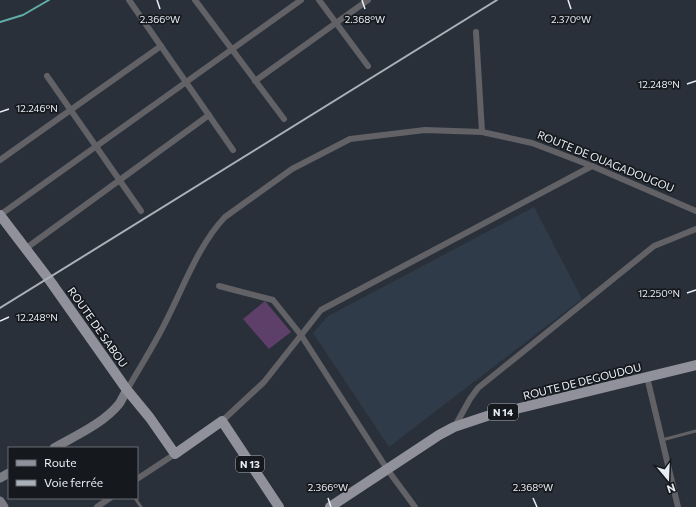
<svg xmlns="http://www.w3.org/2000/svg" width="696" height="507" viewBox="0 0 696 507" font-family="Commissioner,sans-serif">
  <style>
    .built { fill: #2f3b48 }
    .pitch { fill: #5e3f6a }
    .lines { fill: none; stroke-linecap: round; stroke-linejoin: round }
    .stream { stroke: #60adaa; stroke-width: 2 }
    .service { stroke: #616166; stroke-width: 3 }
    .minor { stroke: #616166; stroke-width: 6 }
    .secondary { stroke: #7c7c84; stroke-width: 9 }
    .primary { stroke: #91919c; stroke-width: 10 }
    .rail { stroke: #aab0b7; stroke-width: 2 }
    .ticks { fill: none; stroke: #e8edf3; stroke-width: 1.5 }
    .labels { text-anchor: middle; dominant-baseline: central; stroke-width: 3.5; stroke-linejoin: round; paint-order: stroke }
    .shield { fill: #15181c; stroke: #a9adb2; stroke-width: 1 }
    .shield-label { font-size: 10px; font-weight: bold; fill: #e8edf3 }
    .street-label { font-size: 11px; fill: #e8edf3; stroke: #15181c }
    .ticks-label { font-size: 10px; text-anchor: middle; fill: #e8edf3; stroke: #15181c; stroke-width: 3.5; stroke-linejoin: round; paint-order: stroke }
  </style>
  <rect width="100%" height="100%" fill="#293039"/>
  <path class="built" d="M534 207 582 299 389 447 313 333 328 316Z"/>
  <path class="pitch" d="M265 301 291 332 269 349 243 319Z"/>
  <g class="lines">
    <path class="stream" d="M0 22 23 15 49 0"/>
    <g class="service">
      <path d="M662 440 696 431"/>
      <path d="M135 498 141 507"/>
    </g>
    <g class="minor">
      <path d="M129 0 233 150"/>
      <path d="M195 0 284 119"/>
      <path d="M319 0 368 66"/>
      <path d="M476 32 482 132"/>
      <path d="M47 76 141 211"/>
      <path d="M255 81 368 0"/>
      <path d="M0 160 161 46"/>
      <path d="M0 215 301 0"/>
      <path d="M25 249 209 115"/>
      <path d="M219 286 273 300 301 335 387 469 415 507"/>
      <path d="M647 377 678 507"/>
      <path d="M127 390C141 365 157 341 169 315 185 283 200 243 225 217L292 169 350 139 425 130 482 132 532 143 592 166 696 211"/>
      <path d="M222 421 264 382 321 310 592 166"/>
      <path d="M455 426 470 399 478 388 654 246 696 229"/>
      <path d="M137 479 175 454"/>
      <path d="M97 507 110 498"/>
    </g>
    <g class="secondary">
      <path d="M54 448C75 436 104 423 119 404 122 400 124 394 127 390"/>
      <path d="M0 478 9 473"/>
      <path d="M0 501 4 507"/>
    </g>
    <g class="primary">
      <path d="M0 215 48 278 127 390 150 418 175 454 222 421 279 507"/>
      <path d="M330 507 439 435 454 427 487 416 696 365"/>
    </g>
    <path class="rail" d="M0 308 497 0"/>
  </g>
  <path class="ticks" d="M157 0 160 9M362 0 365 9M568 0 571 9M687 84 696 81M0 112 9 109M687 293 696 290M0 321 9 317M328 498 331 507M533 498 537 507"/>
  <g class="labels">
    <g class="shield">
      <rect x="488" y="404" width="30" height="16" rx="3"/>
      <rect x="236" y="456" width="28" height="16" rx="3"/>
    </g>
    <g class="shield-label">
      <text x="503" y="412">N 14</text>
      <text x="250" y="464">N 13</text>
    </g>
    <g class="street-label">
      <text transform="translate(606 161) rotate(22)">ROUTE DE OUAGADOUGOU</text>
      <text transform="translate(98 327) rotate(55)">ROUTE DE SABOU</text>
      <text transform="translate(582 381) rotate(-14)">ROUTE DE DEGOUDOU</text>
    </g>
  </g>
  <g class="ticks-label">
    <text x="571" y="23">2.370°W</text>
    <text x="160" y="23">2.366°W</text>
    <text x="365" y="23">2.368°W</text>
    <text x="659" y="88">12.248°N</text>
    <text x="37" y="112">12.246°N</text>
    <text x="659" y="297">12.250°N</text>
    <text x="37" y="321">12.248°N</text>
    <text x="328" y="491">2.366°W</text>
    <text x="533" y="491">2.368°W</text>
  </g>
  <rect x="8" y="447" width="130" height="52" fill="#15181c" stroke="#696d72"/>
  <rect x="16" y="460" width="20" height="6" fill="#91919c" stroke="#696d72"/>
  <text x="44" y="467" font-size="12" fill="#e8edf3">Route</text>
  <rect x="16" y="480" width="20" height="6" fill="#aab0b7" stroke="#696d72"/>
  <text x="44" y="487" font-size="12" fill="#e8edf3">Voie ferrée</text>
  <g transform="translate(668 479) rotate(161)" stroke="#15181c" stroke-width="3" paint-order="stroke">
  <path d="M0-3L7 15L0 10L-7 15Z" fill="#e8edf3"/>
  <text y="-6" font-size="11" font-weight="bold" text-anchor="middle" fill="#e8edf3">N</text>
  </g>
</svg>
